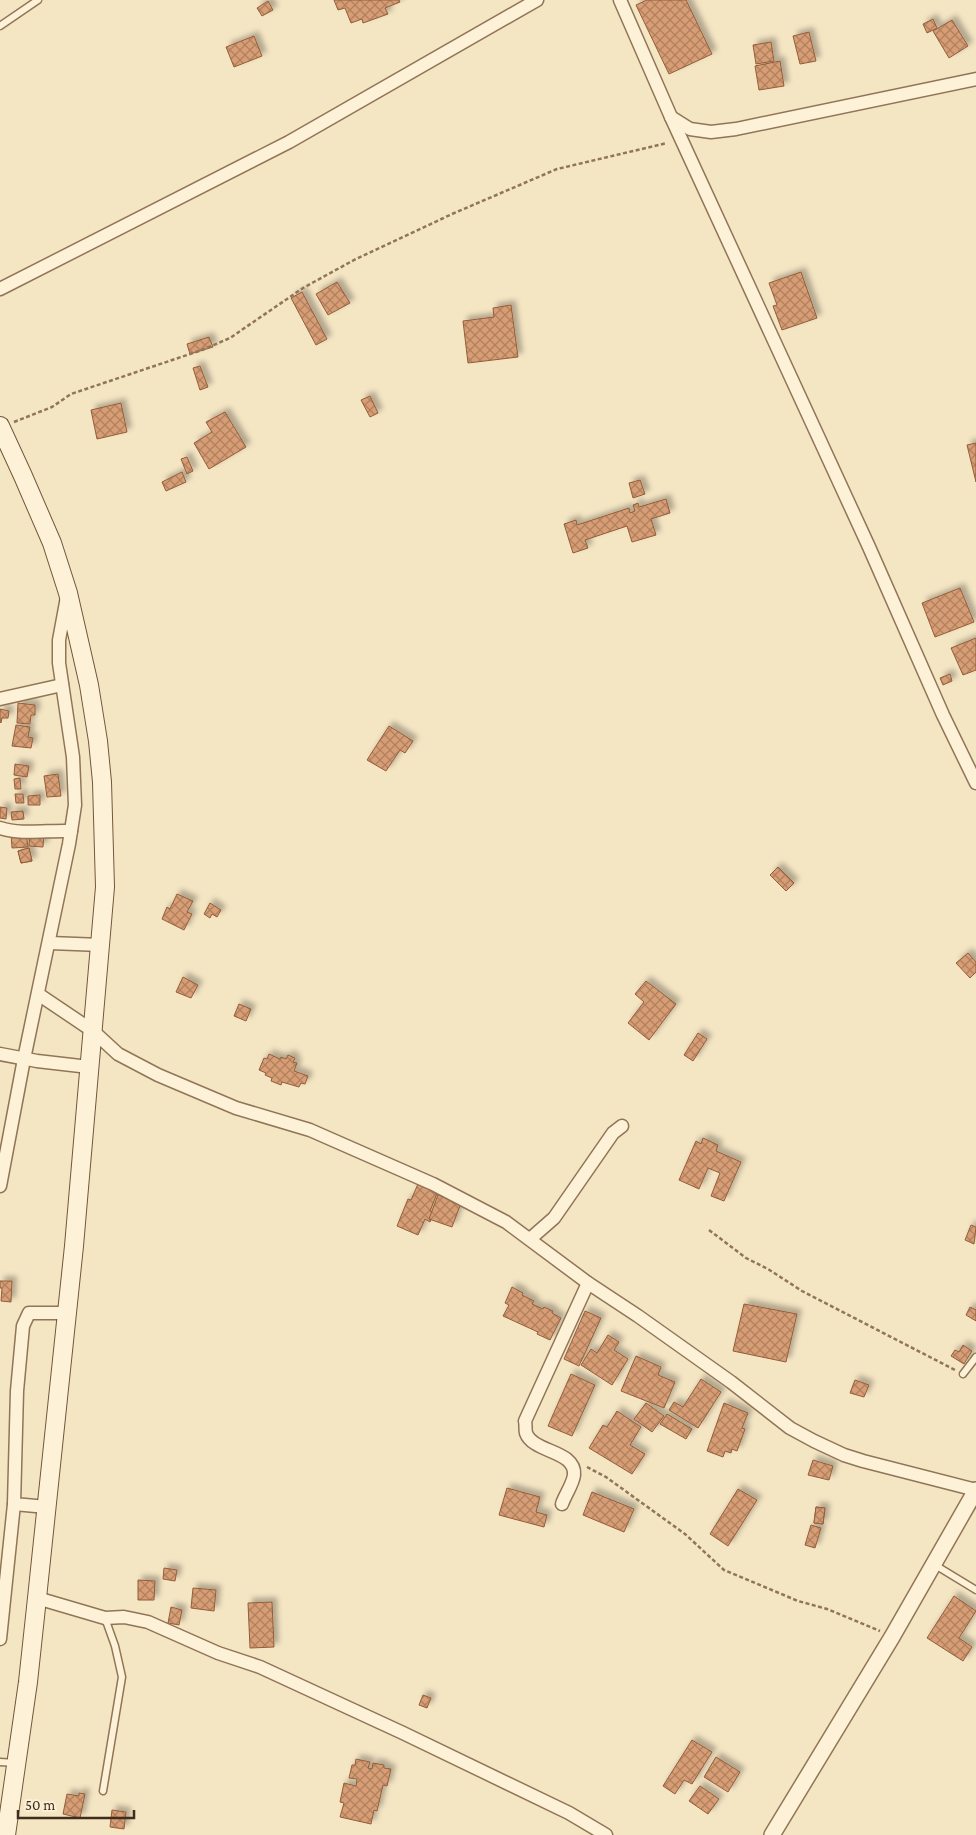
<svg xmlns="http://www.w3.org/2000/svg" width="976" height="1835" viewBox="0 0 976 1835" font-family="'Crimson Pro',serif">
  <style>
    .building { fill: url(#building-cross-hatch); stroke: #945d39; filter: url(#shadow) }
    .lines { fill: none; stroke-linecap: round; stroke-linejoin: round }
    .service-casing { stroke: #917557; stroke-width: 9 }
    .minor-casing { stroke: #917557; stroke-width: 15 }
    .tertiary-casing { stroke: #917557; stroke-width: 18 }
    .secondary-casing { stroke: #73563a; stroke-width: 20 }
    .path { stroke: #917557; stroke-width: 2.5; stroke-dasharray: 4 2.5; stroke-linecap: butt }
    .service { stroke: #fdf2d8; stroke-width: 6 }
    .minor { stroke: #fdf2d8; stroke-width: 12 }
    .tertiary { stroke: #fdf2d8; stroke-width: 15 }
    .secondary { stroke: #fdf2d8; stroke-width: 18 }
  </style>
  <defs>
    <pattern id="building-cross-hatch" width="8" height="8" patternUnits="userSpaceOnUse" patternTransform="scale(1.25)"><rect width="8" height="8" fill="#d79d74"/><path d="M0 0l8 8M0 8l8-8" fill="none" stroke="#b0805f"/></pattern>
    <filter id="shadow"><feDropShadow dx="4.5" dy="-4.5" stdDeviation="2.5" flood-color="#0004"/></filter>
  </defs>
  <rect width="100%" height="100%" fill="#f4e5c3"/>
  <g class="building">
    <path d="M334 0H399L400 2 385 8 388 14 363 23 362 19 351 23 345 8 338 10Z"/>
    <path d="M647 0H686L712 54 669 74 636 5Z"/>
    <path d="M268 1 273 10 262 16 257 8Z"/>
    <path d="M933 19 937 28 927 33 923 24Z"/>
    <path d="M952 20 968 46 949 58 933 31Z"/>
    <path d="M809 32 816 61 800 64 793 36Z"/>
    <path d="M254 36 262 56 234 67 226 47Z"/>
    <path d="M771 42 774 61 756 64 753 45Z"/>
    <path d="M780 61 784 86 759 90 755 66Z"/>
    <path d="M801 272 817 318 782 330 773 306 777 305 769 283Z"/>
    <path d="M337 282 350 303 328 315 316 294Z"/>
    <path d="M302 292 327 339 316 345 291 298Z"/>
    <path d="M511 305 518 357 468 363 463 321 494 317 493 308Z"/>
    <path d="M209 337 213 347 190 354 187 344Z"/>
    <path d="M200 366 208 387 200 390 193 368Z"/>
    <path d="M370 396 378 413 370 417 361 400Z"/>
    <path d="M121 403 127 432 97 439 91 410Z"/>
    <path d="M225 412 246 447 209 469 194 443 212 432 206 422Z"/>
    <path d="M976 443V482L967 445Z"/>
    <path d="M187 457 193 471 187 474 181 459Z"/>
    <path d="M182 472 186 482 166 491 162 482Z"/>
    <path d="M640 480 645 494 633 498 629 483Z"/>
    <path d="M666 499 670 513 651 519 656 535 632 542 627 526 585 540 588 548 573 553 564 524 576 520 577 525 629 508 630 513 635 511 633 505 638 503 639 507Z"/>
    <path d="M960 588 974 622 935 637 922 603Z"/>
    <path d="M976 638V670L963 675 951 648Z"/>
    <path d="M950 674 952 681 943 685 940 678Z"/>
    <path d="M18 703 35 705V715H31L30 724 17 723Z"/>
    <path d="M0 709 9 711 8 718H2L1 723 0 722Z"/>
    <path d="M16 725 30 727 28 737 33 738 31 748 12 746Z"/>
    <path d="M389 726 413 741 405 753 400 750 386 771 367 760Z"/>
    <path d="M15 764 29 766 27 777 14 775Z"/>
    <path d="M58 774 61 796 47 797 44 776Z"/>
    <path d="M20 778 21 789H15L14 779Z"/>
    <path d="M15 794H23L24 803H16Z"/>
    <path d="M40 795V805H28V796Z"/>
    <path d="M0 807 7 808 6 819 0 818Z"/>
    <path d="M23 811 24 819 12 820 11 812Z"/>
    <path d="M26 832 28 847 12 848 11 834Z"/>
    <path d="M30 833 44 834 43 847 29 846Z"/>
    <path d="M29 848 32 861 21 863 18 851Z"/>
    <path d="M29 848 32 861 21 863 18 851Z"/>
    <path d="M778 867 794 883 786 891 770 875Z"/>
    <path d="M177 894 193 901 187 912 192 914 184 930 162 919 167 907 170 909Z"/>
    <path d="M210 903 221 910 217 917 212 914 210 918 204 914Z"/>
    <path d="M968 953 976 962V972L970 978 956 963Z"/>
    <path d="M183 977 198 985 191 998 176 992Z"/>
    <path d="M646 981 676 1004 649 1040 628 1023 644 1002 635 994Z"/>
    <path d="M239 1004 251 1009 246 1021 234 1016Z"/>
    <path d="M698 1033 707 1039 693 1061 684 1055Z"/>
    <path d="M269 1054 280 1059 281 1057 286 1059 288 1055 295 1058 293 1062 297 1063 294 1071 308 1076 305 1084 301 1083 299 1087 282 1082 281 1085 271 1081 272 1078 265 1075 266 1073 259 1070 264 1058 267 1059Z"/>
    <path d="M703 1138 718 1145 716 1151 741 1162 724 1201 711 1196 720 1173 708 1168 699 1189 679 1180 696 1141 701 1144Z"/>
    <path d="M418 1184 438 1191 430 1211 434 1213 430 1222 425 1219 418 1235 397 1226 408 1199 411 1200Z"/>
    <path d="M438 1195 461 1203 452 1227 429 1219Z"/>
    <path d="M971 1225 976 1227 974 1244 965 1240Z"/>
    <path d="M0 1281H12L11 1302 1 1301 2 1288H0Z"/>
    <path d="M512 1287 523 1293 522 1295 534 1301 532 1304 543 1309 544 1307 553 1311 552 1313 561 1318 550 1340 537 1334 538 1332 503 1316 509 1305 505 1303Z"/>
    <path d="M744 1304 797 1314 786 1362 733 1351Z"/>
    <path d="M970 1307 976 1310V1321L966 1315Z"/>
    <path d="M585 1311 601 1318 579 1366 564 1359Z"/>
    <path d="M608 1335 619 1342 614 1350 628 1359 612 1385 581 1365 591 1349 597 1353Z"/>
    <path d="M963 1345 972 1351 964 1364 951 1356 955 1350 959 1352Z"/>
    <path d="M636 1356 661 1367 658 1375 675 1382 664 1408 621 1391Z"/>
    <path d="M571 1374 595 1385 572 1436 548 1426Z"/>
    <path d="M701 1379 721 1392 698 1428 669 1410 674 1402 683 1407Z"/>
    <path d="M855 1380 869 1385 864 1397 850 1393Z"/>
    <path d="M646 1403 664 1416 652 1432 634 1419Z"/>
    <path d="M724 1403 748 1413 742 1428 745 1429 737 1451 732 1449 731 1453 725 1451 723 1457 707 1451Z"/>
    <path d="M617 1411 641 1427 630 1445 645 1454 632 1474 589 1448 603 1425 607 1427Z"/>
    <path d="M667 1414 692 1429 686 1439 660 1424Z"/>
    <path d="M813 1460 833 1466 829 1480 808 1475Z"/>
    <path d="M507 1488 540 1497 536 1512 547 1515 544 1527 499 1515Z"/>
    <path d="M738 1489 757 1500 728 1546 710 1534Z"/>
    <path d="M592 1492 634 1509 624 1532 583 1515Z"/>
    <path d="M816 1507 825 1508 823 1524 814 1523Z"/>
    <path d="M816 1507 825 1508 823 1524 814 1523Z"/>
    <path d="M811 1525 821 1528 815 1548 805 1545Z"/>
    <path d="M164 1568 177 1570 175 1581 163 1579Z"/>
    <path d="M138 1580 155 1581 154 1600H138Z"/>
    <path d="M193 1588 216 1590 214 1611 191 1608Z"/>
    <path d="M954 1596 976 1611 959 1638 972 1647 963 1661 927 1638Z"/>
    <path d="M272 1602 274 1647 250 1648 248 1603Z"/>
    <path d="M171 1607 182 1610 179 1625 168 1623Z"/>
    <path d="M423 1695 431 1698 427 1708 419 1705Z"/>
    <path d="M692 1740 712 1752 692 1784 684 1780 675 1794 663 1786Z"/>
    <path d="M716 1757 740 1772 728 1792 704 1777Z"/>
    <path d="M356 1759 370 1762 368 1768 372 1769 373 1763 384 1765V1768L391 1769 387 1786 383 1785 377 1811 374 1810 371 1824 340 1817 344 1803 340 1802 344 1783 356 1786 357 1779 349 1778 352 1765H355Z"/>
    <path d="M700 1786 719 1799 708 1814 689 1801Z"/>
    <path d="M79 1793 85 1794 80 1818 63 1814 67 1794 79 1796Z"/>
    <path d="M112 1810 126 1812 124 1829 110 1827Z"/>
  </g>
  <g class="lines">
    <defs>
      <g id="service">
        <path d="M0 26 38 0"/>
        <path d="M963 1374 976 1357"/>
        <path d="M935 1565 976 1590"/>
        <path d="M0 1762 16 1763"/>
        <path d="M103 1791 122 1677 115 1646 105 1618"/>
      </g>
      <g id="minor">
        <path d="M620 0 671 117 690 129 711 132 736 129 976 79"/>
        <path d="M671 117 869 547 943 715 976 783"/>
        <path d="M0 289 289 142 537 0"/>
        <path d="M0 699 62 685"/>
        <path d="M0 828C21 835 48 830 71 831"/>
        <path d="M50 943 101 945"/>
        <path d="M38 994 93 1031 118 1054 158 1075 236 1108 310 1130 433 1184 506 1222 588 1283 638 1316 731 1382 790 1428 814 1441 844 1455 863 1461 976 1490"/>
        <path d="M0 1054 37 1061 89 1067"/>
        <path d="M0 1186 24 1059 69 844 75 805 73 757 59 663V640L67 597"/>
        <path d="M530 1239 554 1218 613 1133 622 1126"/>
        <path d="M562 1504C565 1495 573 1484 574 1475 576 1450 533 1453 526 1433 525 1429 526 1424 525 1421L588 1283"/>
        <path d="M47 1507 14 1504 17 1391 23 1326 29 1313H66"/>
        <path d="M37 1598 105 1618 124 1617 148 1622 218 1653 260 1667 403 1733 569 1813 606 1835"/>
        <path d="M0 1639 14 1504"/>
      </g>
      <path id="tertiary" d="M772 1835 892 1637 976 1490"/>
      <path id="secondary" d="M0 426 23 476 52 543 68 593 89 685 98 741 102 782 105 887 74 1246 37 1598 28 1682 6 1835"/>
    </defs>
    <use href="#service" class="service-casing"/>
    <use href="#minor" class="minor-casing"/>
    <use href="#tertiary" class="tertiary-casing"/>
    <use href="#secondary" class="secondary-casing"/>
    <g class="path">
      <path d="M14 422 52 407 71 394 202 350 230 338 303 288 354 260 452 214 557 169 667 143"/>
      <path d="M709 1230 746 1258 768 1269 802 1291 955 1370"/>
      <path d="M587 1467 606 1477 685 1534 724 1570 798 1601 827 1609 880 1631"/>
    </g>
    <use href="#service" class="service"/>
    <use href="#minor" class="minor"/>
    <use href="#tertiary" class="tertiary"/>
    <use href="#secondary" class="secondary"/>
  </g>
  <path d="M18 1810v8h116v-8" fill="none" stroke="#3f2d1d" stroke-width="2.5"/>
  <text x="25" y="1810" font-size="15" fill="#3f2d1d" stroke="#faefd4" stroke-width="4" paint-order="stroke">50 m</text>
</svg>
